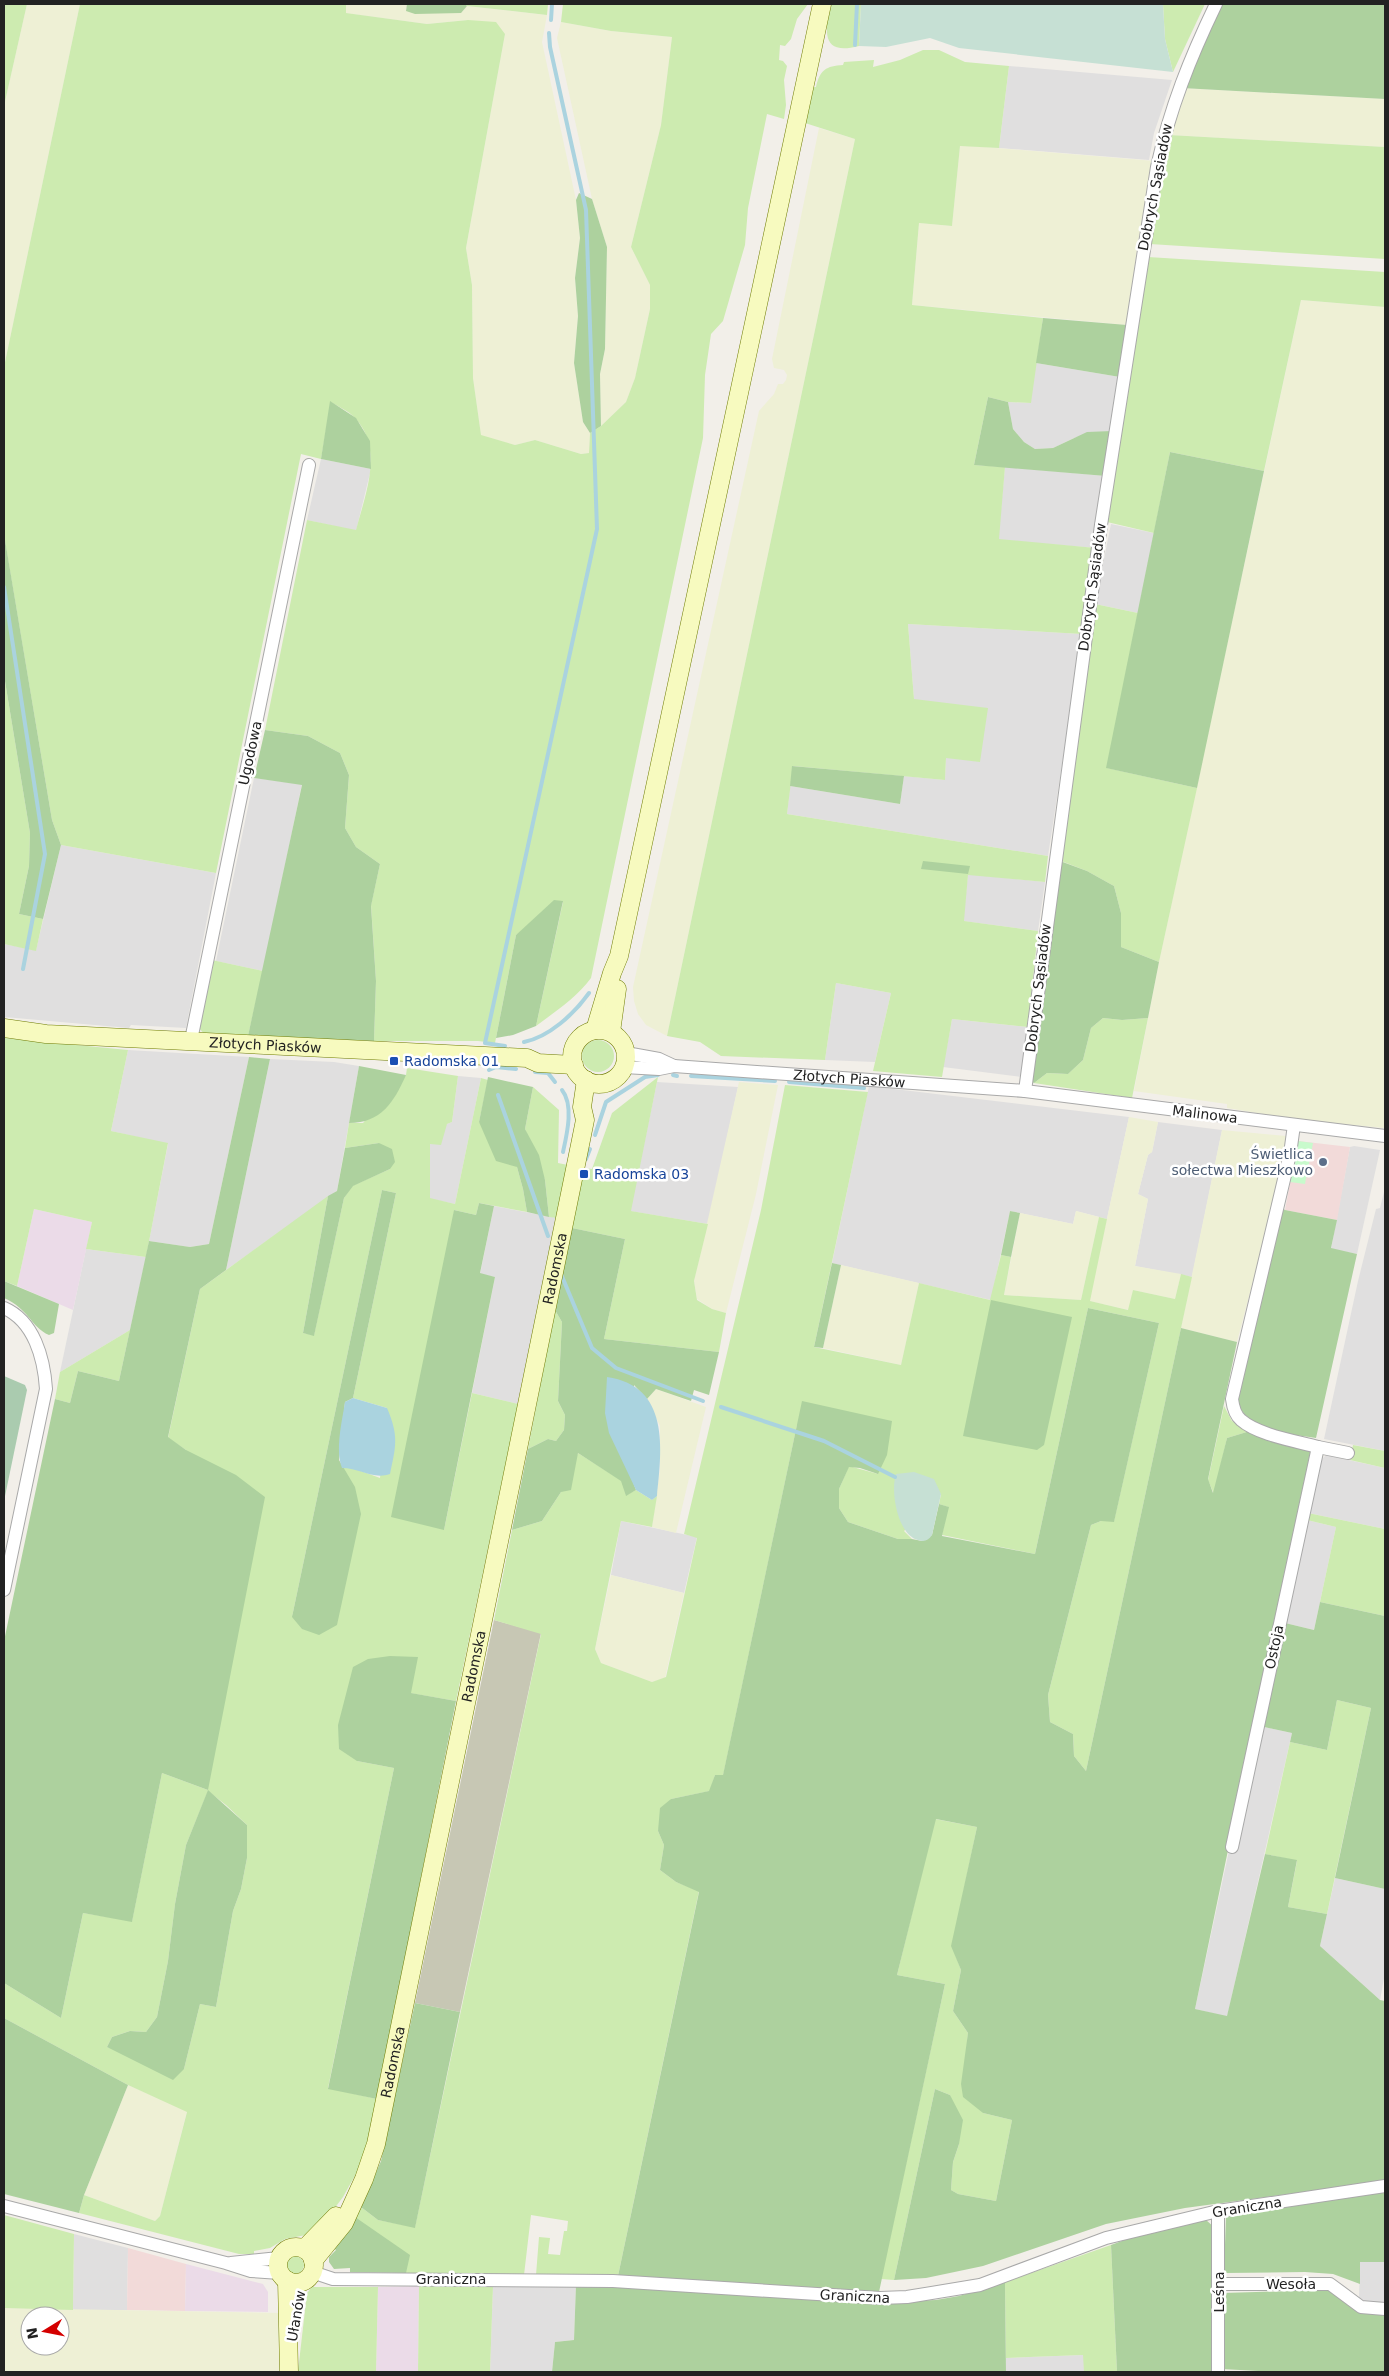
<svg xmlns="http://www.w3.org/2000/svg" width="1389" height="2376" viewBox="0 0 1389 2376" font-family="'DejaVu Sans',sans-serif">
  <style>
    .residential { fill: #e0dfdf }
    .commercial { fill: #f2dad9 }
    .industrial { fill: #ebdbe8 }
    .construction { fill: #c7c7b4 }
    .farmland { fill: #eef0d5; fill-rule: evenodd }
    .grass { fill: #cdebb0; fill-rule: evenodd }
    .forest { fill: #add19e }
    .wetland { fill: #c6e0d4 }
    .cemetery { fill: #aacbaf }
    .park { fill: #c8facc }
    .water { fill: #aad3df }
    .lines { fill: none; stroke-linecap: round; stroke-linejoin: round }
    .stream { stroke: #aad3df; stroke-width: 4 }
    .street-casing { stroke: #a9a9a9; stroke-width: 14 }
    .secondary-casing { stroke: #707d05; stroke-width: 19 }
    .street { stroke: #fff; stroke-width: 12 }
    .secondary { stroke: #f7fabf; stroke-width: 18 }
    .transit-dot { fill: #1a4fb4; stroke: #fff; stroke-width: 2 }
    .service-dot { fill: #5c6f8a; stroke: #fff; stroke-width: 2 }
    .labels { text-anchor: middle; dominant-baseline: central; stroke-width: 5; stroke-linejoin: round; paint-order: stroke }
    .street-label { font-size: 14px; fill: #222; stroke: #fff }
    .transit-label { font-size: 14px; fill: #164399; stroke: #fff; text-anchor: start }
    .service-label { font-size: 14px; fill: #4e5e75; stroke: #fff; text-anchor: end }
  </style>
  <rect width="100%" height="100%" fill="#f2efe9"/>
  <g class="residential">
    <path d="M1009 66 1172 80 1154 133 1149 160 999 148Z"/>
    <path d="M1036 363 1120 377 1112 431 1074 438 1053 448 1035 449 1024 442 1013 429 1008 402 1030 403Z"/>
    <path d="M321 459 371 469 356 531 307 520Z"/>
    <path d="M1005 467 1106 476 1096 548 998 540Z"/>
    <path d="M1111 524 1154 533 1138 613 1095 604Z"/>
    <path d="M908 624 1082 634 1048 856 787 814 790 786 900 804 904 776 945 780 946 758 914 699Z"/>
    <path d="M254 778 302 784 263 971 216 961Z"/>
    <path d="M61 845 216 873 186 1028 131 1025 129 1028 4 1017V944L36 950Z"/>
    <path d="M968 874 1045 882 1038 931 963 921Z"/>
    <path d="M836 983 891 993 875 1062 825 1060Z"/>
    <path d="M952 1019 1028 1027 1022 1077 943 1067Z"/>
    <path d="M128 1050 249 1057 209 1244 190 1247 149 1241 168 1144 111 1131Z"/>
    <path d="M270 1059 334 1062 359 1066 337 1191 226 1270Z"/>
    <path d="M458 1076 481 1078 455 1204 430 1199V1143L447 1124 452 1122Z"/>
    <path d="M657 1082 738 1087 708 1224 630 1211Z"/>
    <path d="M869 1086 1129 1117 1107 1219 1076 1211 1073 1224 1010 1211 991 1300 832 1263Z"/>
    <path d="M1158 1122 1222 1130 1192 1277 1135 1266 1148 1199 1138 1194 1148 1155 1152 1152Z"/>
    <path d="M1354 1146 1380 1150 1357 1254 1331 1249 1350 1147Z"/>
    <path d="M1385 1188V1451L1324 1439 1358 1281 1376 1209 1380 1208Z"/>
    <path d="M494 1206 557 1218 518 1404 472 1393 495 1277 480 1274Z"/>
    <path d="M86 1249 146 1257 130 1330 60 1372Z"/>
    <path d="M1326 1455 1385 1468V1529L1308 1513 1320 1461Z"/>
    <path d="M1307 1520 1336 1527 1314 1630 1285 1623Z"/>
    <path d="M621 1521 697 1537 684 1593 611 1575Z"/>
    <path d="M1260 1726 1292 1733 1227 2017 1195 2009 1230 1846Z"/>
    <path d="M1335 1878 1385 1889V1973L1380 2000 1320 1946Z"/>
    <path d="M74 2234 128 2248 127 2310H73Z"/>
    <path d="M1360 2262H1385V2305H1372L1359 2298Z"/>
    <path d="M576 2285 574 2340 555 2342 552 2372H490L493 2286Z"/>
    <path d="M1084 2355V2372H1006V2358Z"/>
  </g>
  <g class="commercial">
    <path d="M1298 1141 1350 1147 1337 1220 1285 1210Z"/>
    <path d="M128 2248 186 2264 185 2311 127 2310Z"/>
  </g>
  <g class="industrial">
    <path d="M34 1209 92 1222 73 1310 17 1286Z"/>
    <path d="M186 2264 263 2284 268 2292V2312L185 2311Z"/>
    <path d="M419 2286 418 2372H376L378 2287Z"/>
  </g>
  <path class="construction" d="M494 1620 541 1633 460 2012 415 2003Z"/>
  <g class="farmland">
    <path d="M27 4H80L4 367V106Z"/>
    <path d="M346 4H407L406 11 460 13 467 6 547 15 542 42 576 200 580 238 575 278 578 316 574 363 583 422 590 433 589 453 581 454 535 440 515 445 481 436 473 378 472 285 466 248 505 34 468 20 427 24 345 13Z"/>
    <path d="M561 22 611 31 672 37 661 125 631 247 650 285V309L635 378 626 402 601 426 600 374 605 349 607 247 592 199 557 38Z"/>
    <path d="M1182 88 1385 99V147L1169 135Z"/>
    <path d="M819 128 855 139 667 1036 646 1025 638 1014 634 1001 633 987 759 411 774 394 778 384H783L786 380 787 375 784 370 774 368 772 359Z"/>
    <path d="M960 145 1155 161 1138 241 1127 325 912 305 919 223 952 226Z"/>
    <path d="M1301 300 1385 307 1384 1128 1292 1119 1227 1108V1104L1134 1091 1159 962Z"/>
    <path d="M739 1082 778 1085 756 1194 726 1313 712 1309 697 1299 694 1281Z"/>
    <path d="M1129 1117 1158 1122 1152 1152 1148 1155 1138 1194 1148 1199 1135 1266 1181 1274 1175 1299 1133 1290 1129 1310 1089 1301Z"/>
    <path d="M1222 1130 1286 1136V1143L1271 1213 1237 1342 1181 1328Z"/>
    <path d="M1076 1211 1099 1217 1081 1300 1004 1295 1020 1213 1073 1224Z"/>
    <path d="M841 1265 919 1283 901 1365 823 1348Z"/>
    <path d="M656 1389 706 1407 676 1533 652 1527 660 1470V1426L647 1399Z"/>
    <path d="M611 1575 684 1593 665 1678 652 1682 601 1663 595 1649Z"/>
    <path d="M128 2085 187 2111 160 2216 155 2221 84 2195Z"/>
    <path d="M4 2308 280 2313V2372H4ZM30 2316H60V2346H30Z"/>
  </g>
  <g class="grass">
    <path d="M4 4H27L4 106Z"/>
    <path d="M80 4H346V13L427 24 468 20 496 22 505 34 466 248 472 285 473 378 481 435 515 445 535 440 581 454 589 453 590 433 601 426 626 402 635 378 650 309V285L631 247 661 125 672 37 611 31 561 22 563 4H808L797 19 791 39 785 46 780 45 779 60 783 61 787 66 784 80 786 105 784 119 767 114 748 208 745 245 723 321 711 334 705 375 703 438 591 978C576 998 556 1011 536 1026L563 902 516 935 495 1043 478 1041H374L376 981 371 905 380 864 356 847 345 828 349 775 340 753 308 736 265 730 307 520 356 530C365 495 384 450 356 419 350 412 339 407 331 402L321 459 301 454 216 873 61 845 52 820 4 535V367Z"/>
    <path d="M465 4H548L547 15 467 6Z"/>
    <path d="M830 4H861L859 46C821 56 825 32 830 4Z"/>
    <path d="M1163 4H1205L1173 72 1165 39Z"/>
    <path d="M923 50H939L965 62 1009 66 999 148 960 146 952 226 919 223 912 305 1043 318 1031 403 1008 402 988 397 974 465 1005 467 999 539 1096 548 1082 634 908 624 914 699 988 708 980 762 946 758 945 780 793 766 787 814 1048 856 1045 882 968 875 964 921 1038 931 1028 1027 952 1019 942 1077 873 1071 891 993 836 983 825 1060 721 1056 700 1042 667 1036 855 139 805 123 813 87H816C820 70 826 66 843 65L844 62 874 60 873 67 900 60Z"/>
    <path d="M1169 135 1385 147V259L1150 244Z"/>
    <path d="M1148 257 1385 272V307L1301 300 1264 471 1170 452 1154 533 1107 522Z"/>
    <path d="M1095 604 1138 613 1107 768 1197 788 1159 962 1121 947V913L1114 886 1087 871 1061 861Z"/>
    <path d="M4 675 30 833 29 866 19 914 43 919 36 951 4 944Z"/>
    <path d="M212 960 263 971 248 1036 205 1035 199 1028Z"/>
    <path d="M1103 1018 1122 1020 1148 1018 1132 1098 1034 1083 1047 1073 1068 1074 1083 1060 1091 1028Z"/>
    <path d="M5 1038 128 1050 111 1131 168 1143 146 1257 86 1249 92 1222 34 1209 17 1286 4 1281V1047Z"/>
    <circle cx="598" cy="1056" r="16"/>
    <path d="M407 1068 458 1076 452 1122 447 1124 441 1145 430 1144V1198L455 1204 481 1078 488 1080 479 1122 517 1167 523 1189 527 1212 479 1203 476 1215 454 1210 444 1530 472 1393 518 1404 456 1701 410 1693 417 1657 357 1761 394 1768 328 2088 377 2099 363 2161 343 2197 322 2225 306 2235 285 2239 270 2248 254 2251V2254H239L79 2213 84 2195 155 2221 160 2216 187 2112 128 2085 4 2018V1983L61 2018 83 1913 132 1921 162 1773 208 1790 186 1450 168 1438 200 1289 328 1196 303 1333 314 1335 344 1198 352 1186 390 1169 379 1143 345 1148 349 1123H363L406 1075ZM382 1190 396 1193 353 1398 387 1408 380 1478 353 1468H342L292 1617ZM208 1791 226 1805 247 1825V1858L241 1889 233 1911 216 2007 200 2004 184 2069 107 2047 112 2037 130 2031 146 2032 157 2017 168 1961 175 1904 186 1845Z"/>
    <path d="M658 1077 631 1211 708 1224 694 1281 697 1300 712 1309 726 1313 719 1352 604 1339 625 1239 572 1228 583 1168 592 1169 612 1113Z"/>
    <path d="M785 1085 868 1092 814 1347 901 1365 919 1283 990 1300 1001 1255 1011 1257 1004 1295 1081 1300 1099 1217 1107 1219 1090 1301 1128 1310 1133 1290 1175 1299 1181 1274 1192 1277 1086 1771 1074 1756 1073 1734 1050 1722 1048 1695 1091 1525 1101 1521H1114L1159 1323 1088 1308 1035 1554 942 1535 948 1507 939 1504 941 1494 904 1531 912 1539H898L848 1522 839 1508V1489L849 1466 878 1474 797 1425 723 1776 715 1775 710 1791 671 1799 658 1831 664 1845 660 1870 676 1882 699 1891 618 2276 536 2275 539 2237 550 2238 548 2254 560 2255 564 2231H567L568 2221 531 2215 524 2275 406 2273 355 2217 361 2207 378 2220 415 2227 541 1634 494 1620 512 1530 542 1521 561 1492 578 1453 622 1481 626 1495 636 1490 652 1500 657 1496 652 1527 621 1521 595 1649 601 1663 652 1682 666 1677 697 1538 684 1534 761 1210Z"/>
    <path d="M533 1087 559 1110 558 1163 568 1165 557 1218 549 1217 545 1180 525 1129Z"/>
    <path d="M555 1310 562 1322 558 1401 565 1415 564 1430 556 1441 548 1439 528 1449Z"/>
    <path d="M130 1330 119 1381 78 1371 70 1403 55 1399 60 1372Z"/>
    <path d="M1224 1406 1232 1421 1250 1431 1227 1438 1214 1494 1208 1480Z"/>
    <path d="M1353 1445 1385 1451V1468L1350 1460Z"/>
    <path d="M1308 1513 1385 1529V1616L1320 1602 1336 1527 1307 1520Z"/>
    <path d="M1337 1700 1371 1708 1327 1914 1288 1907 1297 1861 1265 1854 1290 1742 1327 1750Z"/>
    <path d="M935 1819 977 1827 952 1946 961 1970 953 2011 968 2033 966 2056 983 2113 1012 2120 996 2201 958 2194 951 2190 953 2162 959 2144 950 2095 935 2089 894 2280 881 2279 945 1984 897 1975Z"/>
    <path d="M4 2215 74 2234 73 2310 4 2308Z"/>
    <path d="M1111 2245 1117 2372H1084L1083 2355 1006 2358 1005 2282Z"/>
    <circle cx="295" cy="2265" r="9"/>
    <path d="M419 2286H493L490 2372H418Z"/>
    <path d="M312 2287H378L376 2372 298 2371 307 2293Z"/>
  </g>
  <g class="forest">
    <path d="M407 4H465L467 6 461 13 415 14 406 11Z"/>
    <path d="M1222 4H1385V99L1182 88Z"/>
    <path d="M579 193 592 199 607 247 605 349 600 374 601 426 590 433 583 422 574 363 578 316 575 278 580 238 576 200Z"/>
    <path d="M1043 318 1127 325 1120 377 1036 363Z"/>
    <path d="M988 397 1008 402 1013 429 1024 442 1035 449 1053 448 1087 432 1112 431 1106 476 974 465Z"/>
    <path d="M330 401 356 418 370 441 371 469 321 459Z"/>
    <path d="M1170 452 1264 471 1197 788 1106 768Z"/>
    <path d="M4 534 52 820 61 845 43 919 19 914 29 866 30 833 4 675Z"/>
    <path d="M265 730 308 736 340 753 349 775 345 828 356 847 380 864 371 906 376 981 374 1041 248 1036 302 785 254 778Z"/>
    <path d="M792 766 904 776 900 804 790 786Z"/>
    <path d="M923 861 970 866 968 874 921 869Z"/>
    <path d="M1060 861 1087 871 1114 886 1121 913V947L1159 962 1148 1018 1122 1020 1103 1018 1091 1028 1083 1060 1068 1074 1047 1073 1034 1083 1031 1081Z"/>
    <path d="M554 900 563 901 536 1026 513 1035 496 1038 516 935Z"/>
    <path d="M249 1057 270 1059 226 1270 200 1289 168 1437 186 1450 236 1475 265 1497 208 1790 247 1825V1858L241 1889 233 1911 216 2007 200 2004 184 2069 173 2080 107 2047 112 2037 130 2031 146 2032 157 2017 168 1961 175 1904 186 1845 208 1790 162 1773 132 1922 83 1913 61 2018 4 1983V1641L55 1399 70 1403 78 1371 119 1381 149 1241 190 1247 209 1244Z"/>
    <path d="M359 1066 406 1075C394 1102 381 1123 349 1123Z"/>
    <path d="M488 1077 533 1087 525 1129 539 1155 545 1180 549 1217 527 1212 523 1189 517 1167 496 1161 479 1122Z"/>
    <path d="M379 1143 392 1149 395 1162 390 1169 353 1186 344 1198 314 1336 303 1333 328 1196 337 1191 345 1148Z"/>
    <path d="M382 1190 396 1193 353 1398 345 1402 339 1460 355 1487 361 1514 337 1625 319 1635 302 1629 292 1617Z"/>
    <path d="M479 1203 494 1206 480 1273 495 1277 444 1530 391 1517 454 1210 476 1215Z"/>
    <path d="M1281 1207 1285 1210 1337 1220 1331 1248 1357 1254 1316 1438C1294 1435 1251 1429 1240 1408 1238 1405 1238 1400 1237 1396Z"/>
    <path d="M1010 1211 1020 1213 1011 1257 1001 1255Z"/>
    <path d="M572 1228 625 1239 604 1339 719 1352 709 1395 694 1390 691 1401 656 1389 647 1399 634 1385 630 1474 636 1490 626 1496 621 1481 578 1453 571 1490 561 1492 542 1521 512 1530 528 1449 548 1439 556 1441 564 1430 565 1415 558 1401 562 1322 555 1310Z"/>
    <path d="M832 1263 841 1265 823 1348 814 1347Z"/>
    <path d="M4 1281 59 1304 54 1333 49 1335C31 1327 28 1308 4 1298Z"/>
    <path d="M991 1300 1072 1317 1044 1445 1037 1450 963 1436Z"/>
    <path d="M1088 1308 1159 1323 1114 1522 1101 1521 1091 1525 1048 1695 1050 1722 1073 1734 1074 1756 1086 1771 1181 1328 1237 1342 1208 1479 1213 1493 1227 1438 1250 1431 1311 1451 1195 2009 1227 2016 1265 1854 1297 1860 1288 1907 1327 1914 1320 1946 1380 2000 1385 2001V2181L1185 2208 1106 2224 983 2266 926 2278 894 2280 935 2089 950 2095 963 2120 959 2144 953 2162 951 2190 958 2194 996 2201 1012 2120 983 2113 963 2097 961 2084 968 2033 953 2011 961 1970 951 1946 977 1827 936 1819 897 1975 945 1984 879 2292 618 2276 699 1892 676 1882 660 1870 664 1845 658 1831 660 1808 671 1799 709 1791 715 1775H723L802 1401 892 1421 887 1455 878 1474 860 1468 849 1467 839 1489V1508L848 1522 898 1539H912L922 1541 932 1535 939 1504 949 1507 942 1536 1035 1554Z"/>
    <path d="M1320 1602 1385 1616V1889L1335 1878 1371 1708 1337 1700 1327 1750 1290 1742 1292 1733 1260 1726 1285 1623 1314 1630Z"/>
    <path d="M390 1656 418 1657 411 1693 456 1701 377 2099 328 2089 394 1768 357 1761 339 1749 338 1725 353 1667 368 1659Z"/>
    <path d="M415 2003 460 2012 415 2228 378 2220 361 2207 381 2161Z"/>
    <path d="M4 2018 128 2085 84 2195 79 2213 4 2194Z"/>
    <path d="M1377 2192H1385V2262H1360V2284L1333 2274 1305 2272 1224 2273 1226 2216Z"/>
    <path d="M355 2217 410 2255 406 2273 350 2272V2268L334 2269 329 2262V2257L336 2250 333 2247Z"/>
    <path d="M1206 2220 1215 2228 1212 2372H1117L1111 2245 1157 2228Z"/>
    <path d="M1005 2282 1006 2372H552L555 2342 574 2340 576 2285 883 2302 936 2300 959 2296Z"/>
    <path d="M1328 2290 1359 2313 1385 2315V2372H1276L1221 2369 1224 2293Z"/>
  </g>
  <g class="wetland">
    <path d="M861 4H1163L1165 39 1173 72 959 48 930 38 886 47 859 46Z"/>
    <path d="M914 1472 934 1479 941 1494 932 1535C928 1541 924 1542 918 1540 898 1535 890 1492 896 1474Z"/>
  </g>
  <path class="cemetery" d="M4 1376 25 1385 27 1390 4 1501Z"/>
  <path class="park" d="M1298 1141 1313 1143 1305 1184 1290 1182Z"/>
  <g class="water">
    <path d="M607 1377C670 1386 662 1449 657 1496L652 1500 636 1490 609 1433 605 1413Z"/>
    <path d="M353 1398 387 1408C399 1436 396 1446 390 1474 373 1480 360 1468 342 1468 335 1449 342 1422 345 1402Z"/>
  </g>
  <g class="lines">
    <g class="stream">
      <path d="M551 20 552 4"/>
      <path d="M855 45 857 4"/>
      <path d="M4 587 45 854 23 969"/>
      <path d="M524 1042C549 1037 574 1014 589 993"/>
      <path d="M505 1046 485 1043 597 529 586 210 550 47 549 33"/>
      <path d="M489 1070 496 1067 516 1069"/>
      <path d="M535 1072 548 1073 555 1082"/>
      <path d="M673 1075 677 1076"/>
      <path d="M691 1076 775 1081"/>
      <path d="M789 1082 864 1088"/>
      <path d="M562 1090C574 1105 567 1134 563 1152"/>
      <path d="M498 1095 548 1236"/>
      <path d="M595 1135 606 1102 645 1077 658 1075"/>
      <path d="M586 1159 590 1149"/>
      <path d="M561 1274 592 1348 616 1368 703 1401"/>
      <path d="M721 1407 824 1441 895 1477"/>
    </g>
    <defs>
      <g id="street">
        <path d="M191 1040 309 465"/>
        <path d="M626 1053 659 1059 674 1066"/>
        <path id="s1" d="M624 1067 659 1069 674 1066 1025 1091 1385 1136"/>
        <path d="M1025 1091 1101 525 1157 167C1170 108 1190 58 1216 4"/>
        <path d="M4 1308C34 1321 44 1358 46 1389L4 1590"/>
        <path d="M1318 1447 1348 1453"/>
        <path d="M1232 1847 1318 1447C1296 1441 1258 1435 1241 1420 1235 1415 1233 1407 1232 1399L1290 1154 1294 1125"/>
        <path d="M4 2206 226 2263 251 2271 280 2273"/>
        <path d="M231 2263 279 2258"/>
        <path d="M312 2272 333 2279 613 2281 880 2298 907 2297 980 2285 1106 2238 1218 2211 1385 2186"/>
        <path d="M1219 2284H1330L1361 2307 1385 2309"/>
        <path d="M1218 2372V2211"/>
      </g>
      <g id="secondary">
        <path id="s2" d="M4 1028 46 1034 527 1058 538 1063 574 1065"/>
        <path d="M595 1030 612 973 619 956 822 4"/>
        <circle cx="599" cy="1057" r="27"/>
        <path d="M611 1032 617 989"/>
        <circle cx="296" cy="2265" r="18"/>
        <path d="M304 2249 336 2216"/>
        <path id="s3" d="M313 2261 344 2223 364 2179 376 2144 581 1140 585 1120 582 1107 586 1080"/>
        <path d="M287 2280 289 2372"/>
      </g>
    </defs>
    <use href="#street" class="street-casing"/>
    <use href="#secondary" class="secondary-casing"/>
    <use href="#street" class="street"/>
    <use href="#secondary" class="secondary"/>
  </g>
  <g class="transit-dot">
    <rect x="389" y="1056" width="10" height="10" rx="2.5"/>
    <rect x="579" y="1169" width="10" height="10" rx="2.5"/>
  </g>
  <circle class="service-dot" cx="1323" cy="1162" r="5"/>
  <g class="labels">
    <g class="street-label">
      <text transform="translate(1155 187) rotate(-79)">Dobrych Sąsiadów</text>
      <text transform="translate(1092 587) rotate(-82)">Dobrych Sąsiadów</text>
      <text transform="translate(250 753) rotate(-78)">Ugodowa</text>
      <text transform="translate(1038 988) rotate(-83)">Dobrych Sąsiadów</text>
      <text stroke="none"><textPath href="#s2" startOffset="262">Złotych Piasków</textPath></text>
      <text stroke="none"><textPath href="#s1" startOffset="226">Złotych Piasków</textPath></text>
      <text transform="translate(1205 1114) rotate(7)">Malinowa</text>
      <text stroke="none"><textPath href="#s3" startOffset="1028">Radomska</textPath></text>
      <text transform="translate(1274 1647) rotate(-78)">Ostoja</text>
      <text stroke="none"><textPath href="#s3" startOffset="622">Radomska</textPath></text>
      <text stroke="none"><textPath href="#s3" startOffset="218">Radomska</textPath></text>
      <text transform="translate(1247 2207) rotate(-9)">Graniczna</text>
      <text x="451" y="2279">Graniczna</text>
      <text x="1291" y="2284">Wesoła</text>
      <text transform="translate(1219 2292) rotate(-90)">Leśna</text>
      <text transform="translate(855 2296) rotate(3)">Graniczna</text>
      <text transform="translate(296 2316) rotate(-80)">Ułanów</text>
    </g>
    <g class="transit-label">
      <text x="404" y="1061">Radomska 01</text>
      <text x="594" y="1174">Radomska 03</text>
    </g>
    <g class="service-label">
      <text x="1313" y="1154">Świetlica<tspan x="1313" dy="16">sołectwa Mieszkowo</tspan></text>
    </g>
  </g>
  <rect width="1389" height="2376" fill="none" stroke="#222222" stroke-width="10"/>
  <g transform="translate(45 2331) rotate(260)"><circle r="24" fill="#ffffff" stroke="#a7a7a7"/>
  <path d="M0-4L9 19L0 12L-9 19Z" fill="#d40000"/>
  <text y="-8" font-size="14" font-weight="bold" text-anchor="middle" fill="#222222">N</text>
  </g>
</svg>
